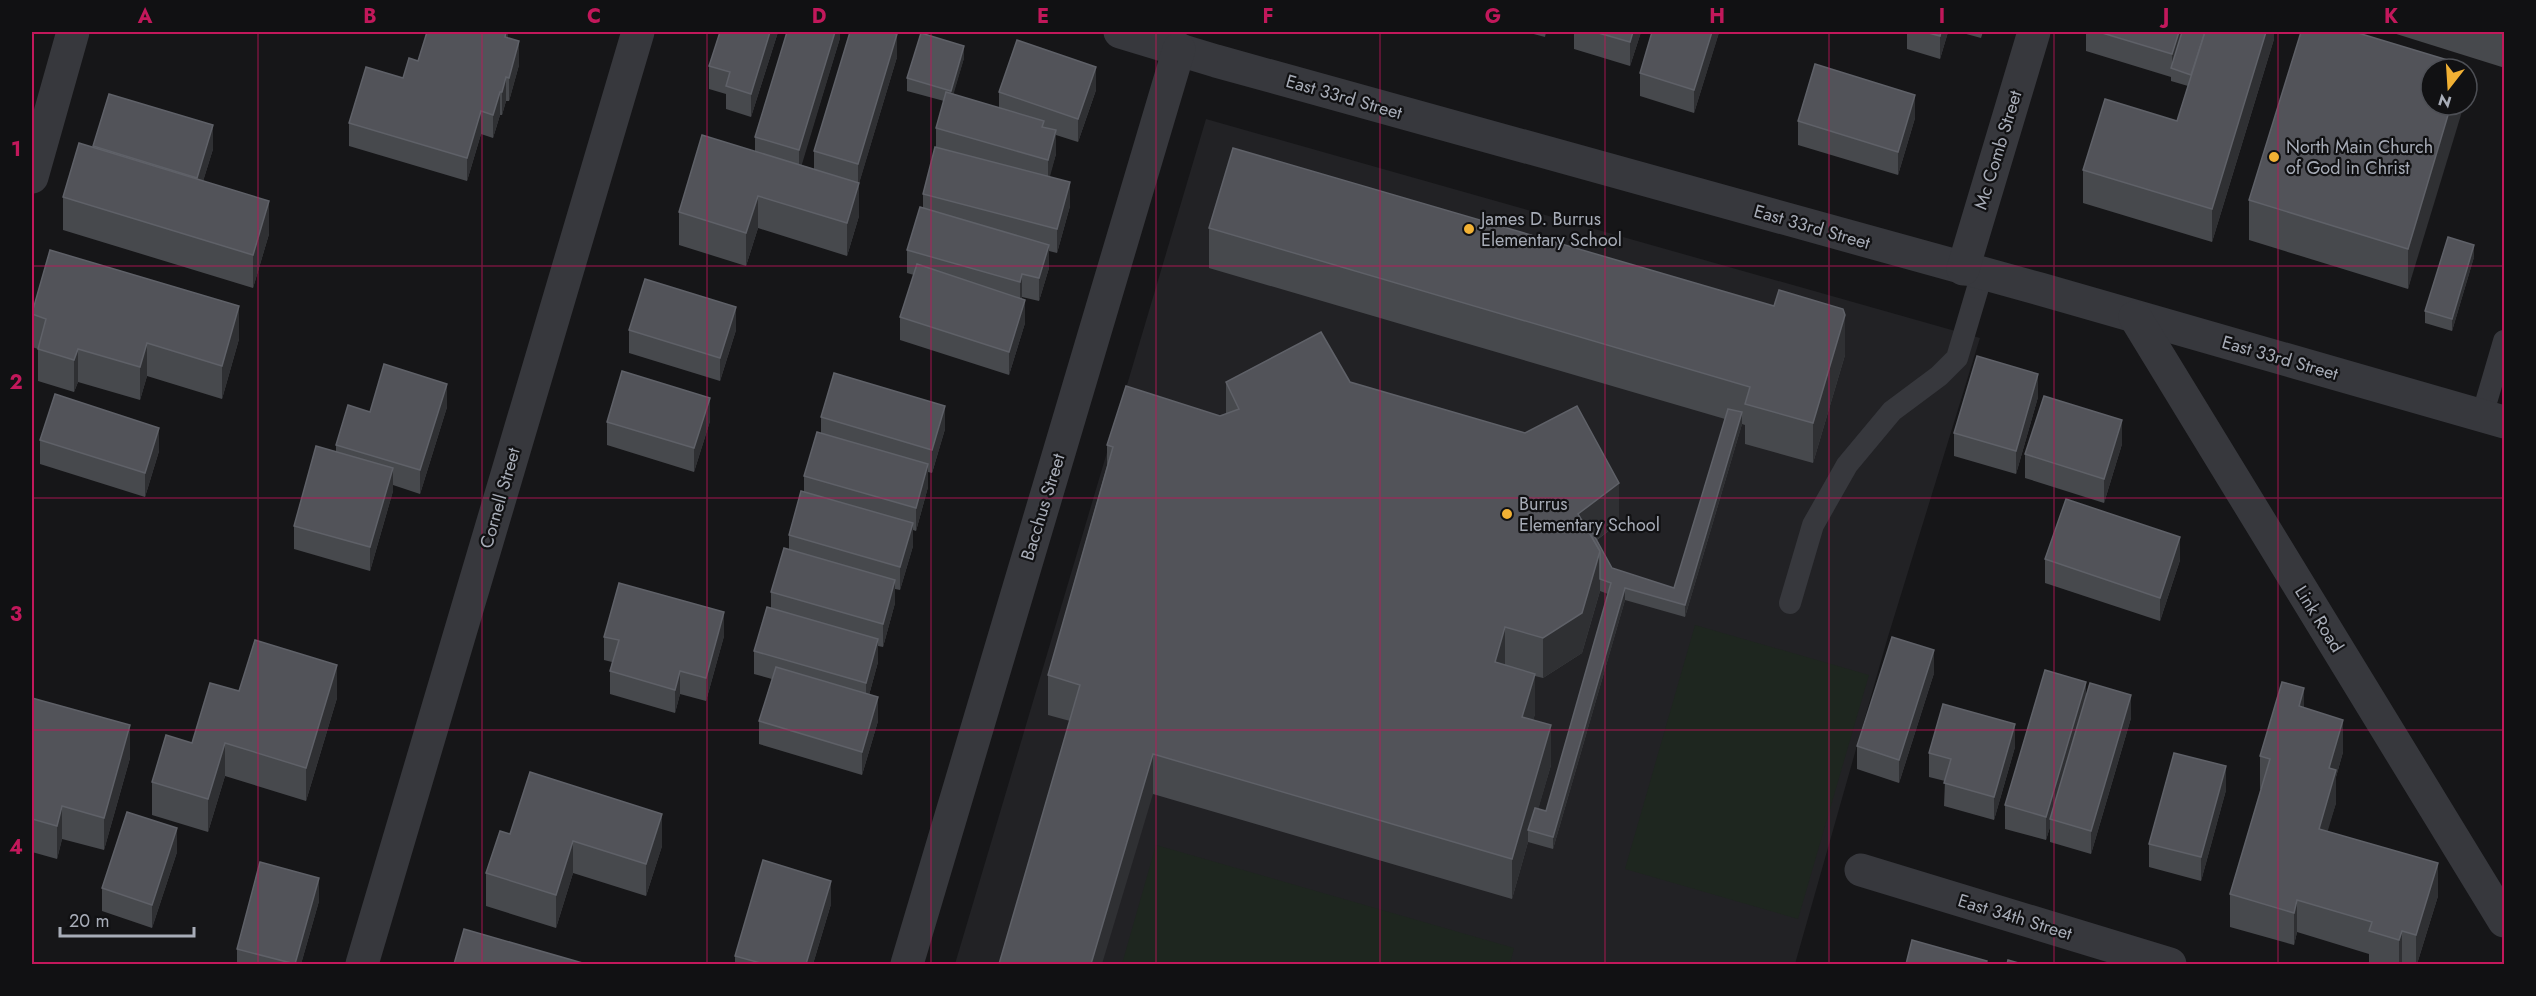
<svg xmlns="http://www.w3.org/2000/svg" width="2536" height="996" viewBox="0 0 2536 996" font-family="Jost,sans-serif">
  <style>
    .built { fill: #222225 }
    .green { fill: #1e261f }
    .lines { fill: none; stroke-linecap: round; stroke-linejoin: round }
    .lane { stroke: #37383d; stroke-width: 22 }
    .street { stroke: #37383d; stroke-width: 33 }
    .wall { fill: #47494d; fill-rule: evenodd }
    .shaded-wall { fill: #2f3033 }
    .building { fill: #525359; stroke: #5f6168; stroke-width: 1.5 }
    .grid { fill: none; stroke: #c2185b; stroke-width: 1.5; stroke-opacity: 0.55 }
    .poi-dot { fill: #f2b134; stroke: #111113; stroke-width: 2 }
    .labels { text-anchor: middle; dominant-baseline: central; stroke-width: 4.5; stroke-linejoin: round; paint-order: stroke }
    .street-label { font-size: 18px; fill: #a8adb8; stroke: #111113 }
    .poi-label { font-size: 18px; fill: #a8adb8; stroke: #111113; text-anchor: start }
    .neatline { fill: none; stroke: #c2185b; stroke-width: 2 }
    .grid-label { font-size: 20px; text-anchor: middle; font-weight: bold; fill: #c2185b }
  </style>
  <rect width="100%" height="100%" fill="#161618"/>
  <path class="built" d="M1206 119 1980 338 1887 640 1795 964H955Z"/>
  <g class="green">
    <path d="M1695 625 1869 675 1798 919 1625 869Z"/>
    <path d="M1156 845 1514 948 1510 964H1122Z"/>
  </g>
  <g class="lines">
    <g class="lane">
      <path d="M2482 416 2504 341"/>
      <path d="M1790 603 1813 525 1847 465 1892 411 1939 376 1957 358 1982 274"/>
    </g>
    <g class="street">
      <path d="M1120 32 1216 61 2040 289 2504 422"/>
      <path d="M32 177 73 32"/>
      <path d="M1963 269 2034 32"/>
      <path d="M2135 317 2504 921"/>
      <path d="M1861 870 2170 964"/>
      <path d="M362 964 638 32"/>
      <path d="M907 964 1179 49"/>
    </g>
  </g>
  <g class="wall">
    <path d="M508 32V38L519 65 509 101H506L502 115H500L493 138 481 134 467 181 349 146V123L403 78 418 61Z"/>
    <path d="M720 32H778L751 117 726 109V94L709 89V66Z"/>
    <path d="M840 32V38L801 165 814 169V151L897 57 859 183V216L847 256 758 228 746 266 679 245V212L755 151V137Z"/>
    <path d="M1526 32H1546L1545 37Z"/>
    <path d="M1574 32H1641L1630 66 1574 49Z"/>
    <path d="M1719 32 1694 113 1640 96V73Z"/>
    <path d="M1907 32H1948L1940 59 1907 49Z"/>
    <path d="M1959 32H1983L1981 38Z"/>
    <path d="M2086 32H2274V39L2212 242 2083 203V170L2177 121 2188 86 2171 81V77L2086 51Z"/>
    <path d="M2390 32H2505V68Z"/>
    <path d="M964 58 953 94 999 108V92L1096 90 1078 142 1056 135V154L1049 177 1070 206 1057 253 1049 251V268L1039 301 1022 297V299L1025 323 1009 375 900 340V317L914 275 907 273V250L923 208V194L936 147V128L944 101 907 91V78Z"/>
    <path d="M2464 69 2408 289 2249 240V200Z"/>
    <path d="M1915 118 1898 175 1798 145V121Z"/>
    <path d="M93 146 213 149 203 181 269 234 253 288 63 230V197Z"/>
    <path d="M1209 228 1845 355 1813 463 1745 444V425L1742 424 1685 617 1625 600 1553 849 1528 842 1512 899 1153 794 1070 721 1048 715V675L1107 466V445L1226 414V382H1350L1619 523 1597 540 1612 568 1674 588 1725 419 1209 268ZM1600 591 1608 594 1546 811 1538 809 1551 765 1533 720 1535 714V676L1543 678 1582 653Z"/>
    <path d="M2474 257 2452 331 2425 323V311Z"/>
    <path d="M32 313 239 339 222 399 147 376 140 400 78 382 74 392 38 381V349L32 347Z"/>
    <path d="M629 330H736L720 381 629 353Z"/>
    <path d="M2038 397 2016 474 1954 456V433Z"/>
    <path d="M447 407 420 494 393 485V491L370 571 294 549V526L336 452V445L370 412Z"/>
    <path d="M821 417 945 429 932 473 928 472V487L916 531 913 530V546L900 590 895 589V603L883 647 878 646V662L869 695 878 721 862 775 759 744V721L772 679 754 674V651L771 608V592L789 550V535L804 492V476L821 433Z"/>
    <path d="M710 421 694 472 607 445V422Z"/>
    <path d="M40 440 159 451 145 497 40 464Z"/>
    <path d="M2122 444 2104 503 2025 478V454Z"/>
    <path d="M2045 559 2180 560 2160 621 2045 583Z"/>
    <path d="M724 636 706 701 680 694 675 713 610 694V671L612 662 604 660V637Z"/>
    <path d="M1934 673 1899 783 1857 769V746Z"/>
    <path d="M239 691 337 698 306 801 225 776 208 832 152 815V782L192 743Z"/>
    <path d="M32 698 130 758 104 850 62 839 57 859 32 852Z"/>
    <path d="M2086 698 2131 718 2091 854 2050 842V827L2046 840 2005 829V805Z"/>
    <path d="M2304 708 2343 752 2336 777V803L2327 831 2438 896 2417 964H2369V954L2297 932 2294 945 2230 927V894L2261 789H2260V756Z"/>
    <path d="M2015 747 1994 820 1944 806 1945 781 1929 777V753Z"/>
    <path d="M2226 790 2201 881 2149 867V844Z"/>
    <path d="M510 834 662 846 646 896 573 873 556 928 486 906V873Z"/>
    <path d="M177 852 152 928 102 911V888Z"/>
    <path d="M319 901 301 964H237V949Z"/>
    <path d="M831 904 813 964H735V956Z"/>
  </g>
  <g class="shaded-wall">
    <path d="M506 32H508V48L505 37Z"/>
    <path d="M770 32H778L751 117V94Z"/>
    <path d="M835 32H840V38L799 174V150Z"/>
    <path d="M1633 32H1641L1630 66V42Z"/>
    <path d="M1712 32H1719V33L1694 113V90Z"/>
    <path d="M1941 32H1948L1940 59V36Z"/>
    <path d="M2179 32H2186L2172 69V54Z"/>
    <path d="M2266 32H2274V39L2212 242V209Z"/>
    <path d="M897 34V57L858 187V164Z"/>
    <path d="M519 41V65L509 101V78Z"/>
    <path d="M964 46V58L951 103V91Z"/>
    <path d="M1096 67V90L1078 142V119Z"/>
    <path d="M506 77V101L502 115V92Z"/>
    <path d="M500 92V115L493 138V115Z"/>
    <path d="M1915 95V118L1898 175V152Z"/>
    <path d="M2451 105H2464L2408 289V249Z"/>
    <path d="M481 111V134L467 181V158Z"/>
    <path d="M213 125V149L197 201V178Z"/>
    <path d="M1056 130V154L1048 184V160Z"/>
    <path d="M1070 182V206L1057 253V229Z"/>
    <path d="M859 183V216L847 256V223Z"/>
    <path d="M758 196V228L746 266V233Z"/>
    <path d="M269 201V234L253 288V255Z"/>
    <path d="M1049 245V268L1039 301V278Z"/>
    <path d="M2474 245V257L2452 331V319Z"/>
    <path d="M1022 274V297L1020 305V282Z"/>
    <path d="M1025 300V323L1009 375V352Z"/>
    <path d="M239 306V339L222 399V366Z"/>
    <path d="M736 307V330L720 381V358Z"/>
    <path d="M1845 315V355L1813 463V423Z"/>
    <path d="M147 343V376L140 400V367Z"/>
    <path d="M78 349V382L74 392V360Z"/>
    <path d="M2038 374V397L2016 474V451Z"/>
    <path d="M447 384V407L420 494V470Z"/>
    <path d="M710 398V421L694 472V448Z"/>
    <path d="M945 406V429L932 473V450Z"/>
    <path d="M1742 412V424L1685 617V605Z"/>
    <path d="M2122 420V444L2104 503V479Z"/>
    <path d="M159 428V451L145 497V473Z"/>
    <path d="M928 464V487L916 531V508Z"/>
    <path d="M393 468V491L370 571V547Z"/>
    <path d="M1619 483V523L1583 550 1578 514Z"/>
    <path d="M913 523V546L900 590V567Z"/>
    <path d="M2180 537V560L2160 621V598Z"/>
    <path d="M1600 551V591L1582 653 1543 678V638Z"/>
    <path d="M895 580V603L883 647V624Z"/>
    <path d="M1625 588V600L1553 849V837Z"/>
    <path d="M724 612V636L706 701V678Z"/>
    <path d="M1505 627V667L1495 662Z"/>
    <path d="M878 639V662L866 706V683Z"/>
    <path d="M1934 650V673L1899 783V760Z"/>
    <path d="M337 665V698L306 801V768Z"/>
    <path d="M680 671V694L675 713V690Z"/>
    <path d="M1535 674V714L1522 757V717Z"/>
    <path d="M2086 682V705L2050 819V827L2046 840V817Z"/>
    <path d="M2304 688V721L2299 706Z"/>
    <path d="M2131 695V718L2091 854V831Z"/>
    <path d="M878 697V721L862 775V752Z"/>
    <path d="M2343 720V752L2336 777V803L2319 861V829L2329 768Z"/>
    <path d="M2015 724V747L1994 820V797Z"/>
    <path d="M130 725V758L104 850V818Z"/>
    <path d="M1551 725V765L1532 831 1528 830V842L1512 899V859Z"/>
    <path d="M225 743V776L208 832V799Z"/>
    <path d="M1153 754V794L1102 964H1091Z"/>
    <path d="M2226 766V790L2201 881V857Z"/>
    <path d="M62 806V839L57 859V826Z"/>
    <path d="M662 814V846L646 896V864Z"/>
    <path d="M177 828V852L152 928V905Z"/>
    <path d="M573 841V873L556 928V895Z"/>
    <path d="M2438 863V896L2417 964H2416V935Z"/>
    <path d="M319 878V901L301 964H295Z"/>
    <path d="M831 881V904L813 964H806Z"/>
    <path d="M2297 900V932L2294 945V913Z"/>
    <path d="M2402 931V964H2399V940Z"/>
  </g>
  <g class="building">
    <path d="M427 32H506L505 37 519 41 509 78 506 77 502 92H500L493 115 481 111 467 158 349 123 366 67 403 78 409 58 418 61Z"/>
    <path d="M720 32H770L751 94 726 86 730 72 709 66Z"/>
    <path d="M787 32H835L799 150 755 137Z"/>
    <path d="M850 32H889L897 34 858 164 814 151Z"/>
    <path d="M1595 32H1633L1630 42Z"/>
    <path d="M1652 32H1712L1694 90 1640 73Z"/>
    <path d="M1925 32H1941L1940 36Z"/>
    <path d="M2099 32H2179L2172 54Z"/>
    <path d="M2182 32H2205L2191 75 2171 68Z"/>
    <path d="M2205 32H2266L2212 209 2083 170 2105 99 2177 121Z"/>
    <path d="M2301 32H2355L2464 65 2462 69H2431V105H2451L2408 249 2249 200Z"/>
    <path d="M921 33 964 46 951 91 907 78Z"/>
    <path d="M1017 40 1096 67 1078 119 999 92Z"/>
    <path d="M1815 64 1915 95 1898 152 1798 121Z"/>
    <path d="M946 92 1044 121 1042 127 1056 130 1048 160 936 128Z"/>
    <path d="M109 94 213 125 197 178 93 146Z"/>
    <path d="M702 135 859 183 847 223 758 196 746 233 679 212Z"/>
    <path d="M79 143 269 201 253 255 63 197Z"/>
    <path d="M935 147 1070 182 1057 229 923 194Z"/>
    <path d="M1233 148 1774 306 1779 290 1843 309 1845 315 1813 423 1745 404 1750 387 1209 228Z"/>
    <path d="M920 207 1049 245 1039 278 1022 274 1020 282 907 250Z"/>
    <path d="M2448 237 2474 245 2452 319 2425 311Z"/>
    <path d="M50 250 239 306 222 366 147 343 140 367 78 349 74 360 38 349 46 319 32 314V313Z"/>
    <path d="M917 264 1025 300 1009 352 900 317Z"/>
    <path d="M645 279 736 307 720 358 629 330Z"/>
    <path d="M1321 332 1350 382 1525 433 1577 406 1619 483 1578 514 1600 551 1582 613 1543 638 1505 627 1495 662 1535 674 1522 717 1551 725 1512 859 1153 754 1091 964H999L1080 685 1048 675 1113 447 1107 445 1126 386 1220 416 1239 409 1226 382Z"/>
    <path d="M1977 356 2038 374 2016 451 1954 433Z"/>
    <path d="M384 364 447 384 420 470 336 445 348 405 370 412Z"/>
    <path d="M622 371 710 398 694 448 607 422Z"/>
    <path d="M834 373 945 406 932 450 821 417Z"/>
    <path d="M55 394 159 428 145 473 40 440Z"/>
    <path d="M2044 396 2122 420 2104 479 2025 454Z"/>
    <path d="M1728 409 1742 412 1685 605 1625 588 1553 837 1528 830 1535 808 1546 811 1611 583 1600 579V551L1589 532 1591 530 1612 568 1674 588Z"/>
    <path d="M817 432 928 464 916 508 804 476Z"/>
    <path d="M316 446 393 468 370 547 294 526Z"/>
    <path d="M801 491 913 523 900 567 789 535Z"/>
    <path d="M2066 499 2180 537 2160 598 2045 559Z"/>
    <path d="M784 548 895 580 883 624 771 592Z"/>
    <path d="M619 583 724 612 706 678 680 671 675 690 610 671 619 640 604 637Z"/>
    <path d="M767 607 878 639 866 683 754 651Z"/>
    <path d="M1892 637 1934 650 1899 760 1857 746Z"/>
    <path d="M255 640 337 665 306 768 225 743 208 799 152 782 166 735 192 743 210 683 239 691Z"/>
    <path d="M776 667 878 697 862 752 759 721Z"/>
    <path d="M2045 670 2086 682 2046 817 2005 805Z"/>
    <path d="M2282 682 2304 688 2299 706 2343 720 2329 768 2336 770 2319 829 2438 863 2416 935 2402 931 2399 940 2369 931 2372 922 2297 900 2294 913 2230 894 2270 759 2260 756Z"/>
    <path d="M2090 683 2131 695 2091 831 2050 819Z"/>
    <path d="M32 698 130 725 104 818 62 806 57 826 32 819Z"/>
    <path d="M1943 704 2015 724 1994 797 1944 783 1951 759 1929 753Z"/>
    <path d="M2174 753 2226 766 2201 857 2149 844Z"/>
    <path d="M530 772 662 814 646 864 573 841 556 895 486 873 500 831 510 834Z"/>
    <path d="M127 812 177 828 152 905 102 888Z"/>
    <path d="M763 860 831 881 806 964H764L735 956Z"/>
    <path d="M260 862 319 878 295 964 237 949Z"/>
    <path d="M464 929 586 964H454Z"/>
    <path d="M1912 940 1987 961 1986 964H1906Z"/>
    <path d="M2008 960 2022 964H2007Z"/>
  </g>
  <path class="grid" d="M258 32V964M482 32V964M707 32V964M931 32V964M1156 32V964M1380 32V964M1605 32V964M1829 32V964M2054 32V964M2278 32V964M32 266H2504M32 498H2504M32 730H2504"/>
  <g class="poi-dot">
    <circle cx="2274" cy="157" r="6"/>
    <circle cx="1469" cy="229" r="6"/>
    <circle cx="1507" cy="514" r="6"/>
  </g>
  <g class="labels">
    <g class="street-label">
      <text transform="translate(1344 97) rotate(16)">East 33rd Street</text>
      <text transform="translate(1998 150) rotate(-73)">Mc Comb Street</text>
      <text transform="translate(1812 227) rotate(16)">East 33rd Street</text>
      <text transform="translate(2280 358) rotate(16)">East 33rd Street</text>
      <text transform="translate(500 498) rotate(-74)">Cornell Street</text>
      <text transform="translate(1043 507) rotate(-73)">Bacchus Street</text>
      <text transform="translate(2319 619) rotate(58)">Link Road</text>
      <text transform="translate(2015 917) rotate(17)">East 34th Street</text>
    </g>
    <g class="poi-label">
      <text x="2286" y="147">North Main Church<tspan x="2286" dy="21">of God in Christ</tspan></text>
      <text x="1481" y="219">James D. Burrus<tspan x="1481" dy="21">Elementary School</tspan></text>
      <text x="1519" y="504">Burrus<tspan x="1519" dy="21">Elementary School</tspan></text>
    </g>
  </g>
  <rect width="2536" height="996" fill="none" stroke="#111113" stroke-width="66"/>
  <g transform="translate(2449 87) rotate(197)"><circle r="28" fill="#111113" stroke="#4d4f55" stroke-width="1.5"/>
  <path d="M0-4.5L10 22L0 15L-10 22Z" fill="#f2b134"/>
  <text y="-9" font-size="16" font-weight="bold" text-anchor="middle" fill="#a8adb8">N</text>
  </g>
  <path d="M60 927v9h134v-9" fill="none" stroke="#a8adb8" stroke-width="3"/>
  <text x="69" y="927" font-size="18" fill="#a8adb8" stroke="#111113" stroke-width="4.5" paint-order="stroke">20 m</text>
  <rect x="33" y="33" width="2470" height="930" class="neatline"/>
  <g class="grid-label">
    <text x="145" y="23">A</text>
    <text x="370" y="23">B</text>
    <text x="594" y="23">C</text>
    <text x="819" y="23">D</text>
    <text x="1043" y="23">E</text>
    <text x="1268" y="23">F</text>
    <text x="1493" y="23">G</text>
    <text x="1717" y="23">H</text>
    <text x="1942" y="23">I</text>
    <text x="2166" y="23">J</text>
    <text x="2391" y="23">K</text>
    <text x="16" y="156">1</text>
    <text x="16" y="389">2</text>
    <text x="16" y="621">3</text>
    <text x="16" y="854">4</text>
  </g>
</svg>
